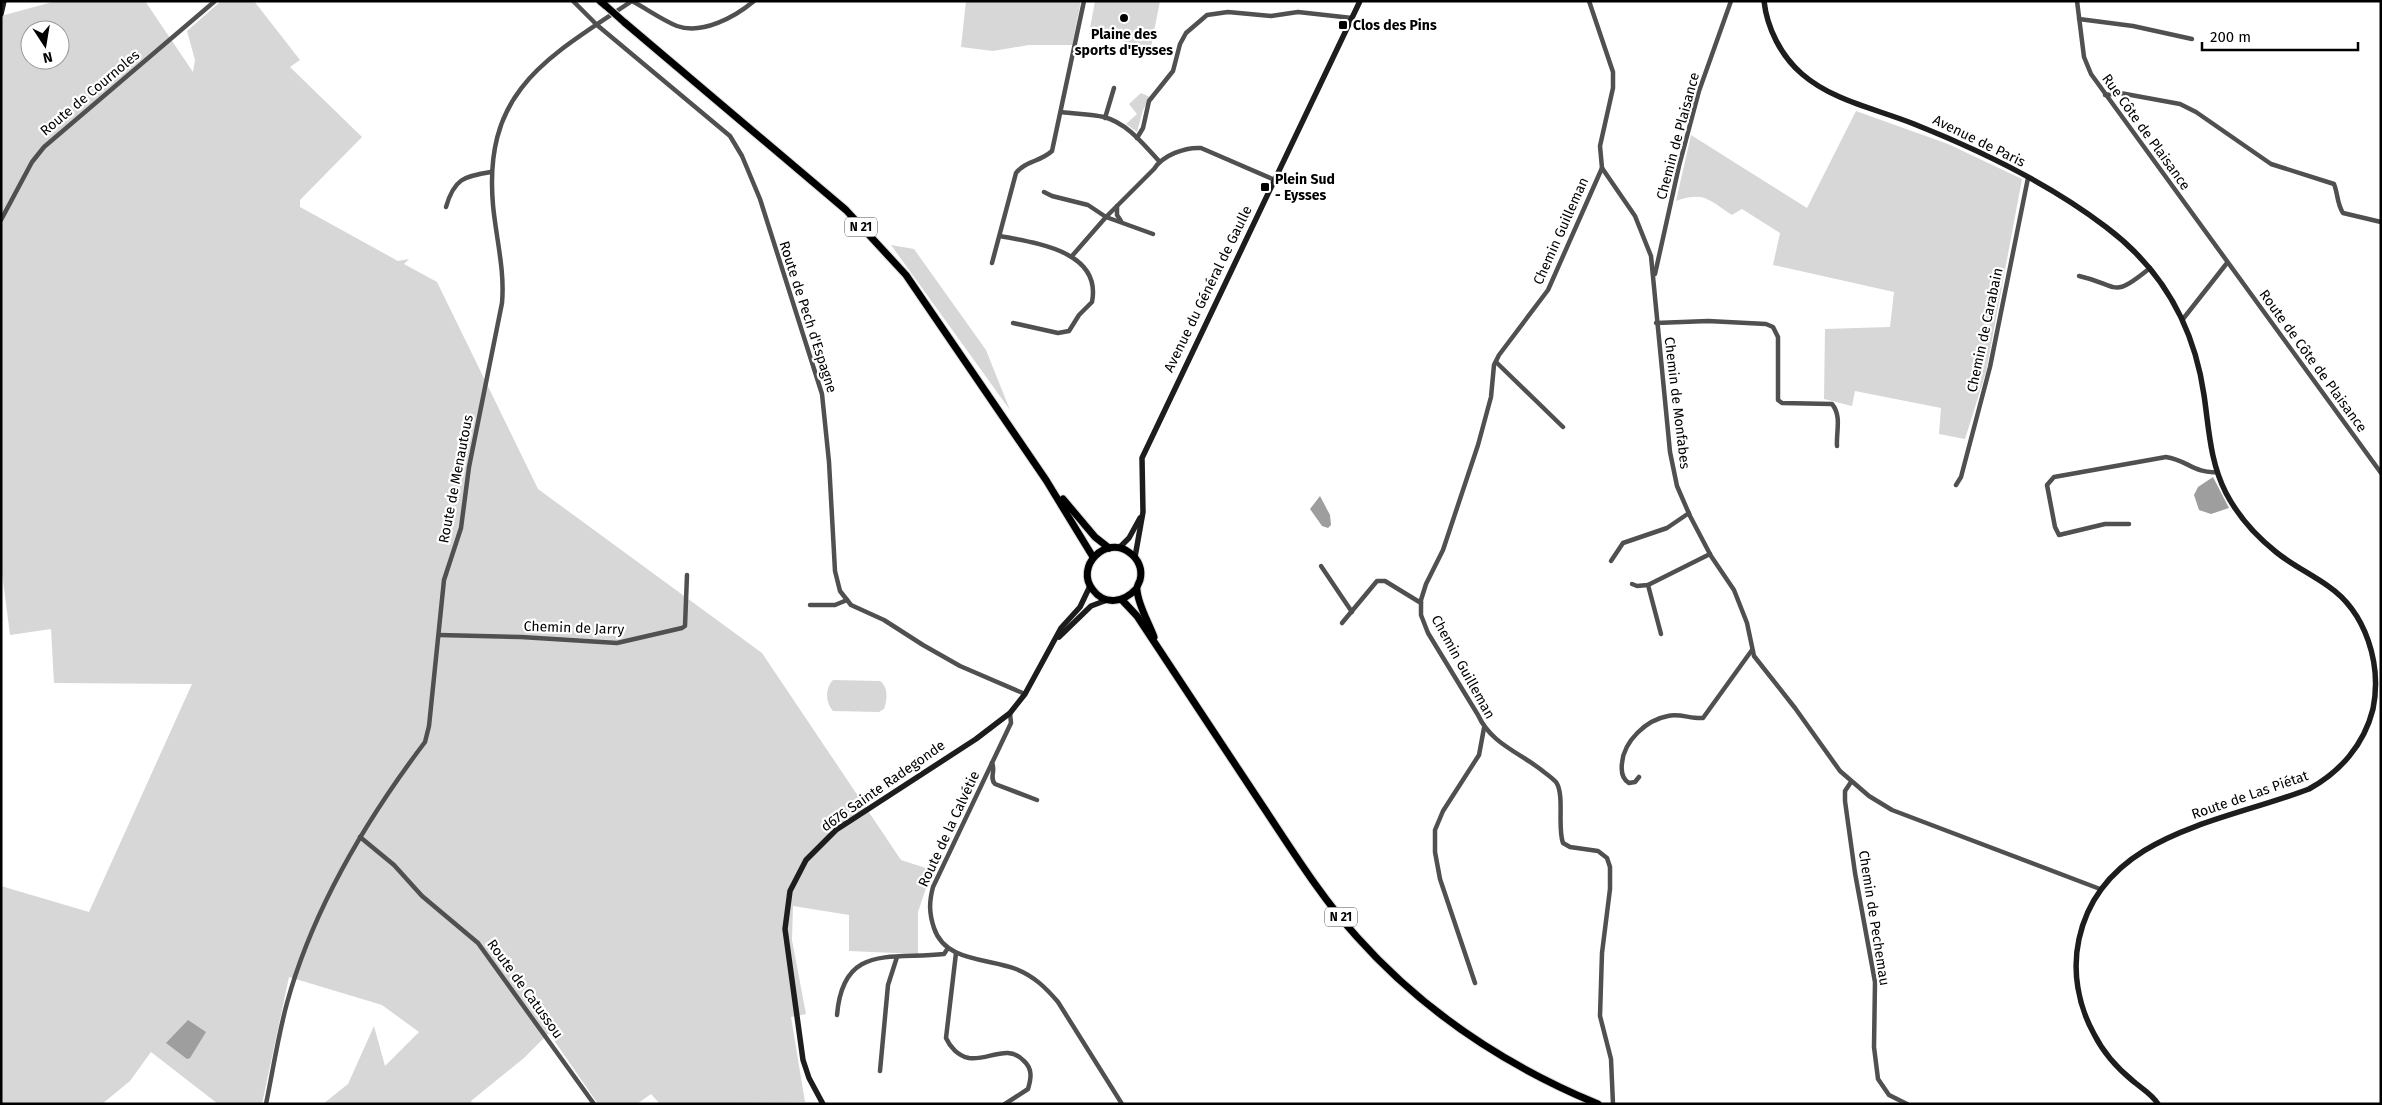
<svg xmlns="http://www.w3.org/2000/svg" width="2382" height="1105" viewBox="0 0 2382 1105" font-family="'Fira Sans',sans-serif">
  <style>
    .green { fill: #d7d7d7; fill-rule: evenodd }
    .water { fill: #9e9e9e }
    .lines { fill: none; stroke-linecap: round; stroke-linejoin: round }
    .primary-casing { stroke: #dbdbdb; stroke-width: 9 }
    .street { stroke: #505050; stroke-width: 4.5 }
    .secondary { stroke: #1d1d1d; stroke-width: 5.5 }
    .primary { stroke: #000; stroke-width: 7 }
    .primary-bridge-casing { stroke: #dbdbdb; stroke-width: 9; stroke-linecap: butt }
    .primary-bridge { stroke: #000; stroke-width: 7 }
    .poi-dot { fill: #000; stroke: #fff; stroke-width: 2 }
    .labels { text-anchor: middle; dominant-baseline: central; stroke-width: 4.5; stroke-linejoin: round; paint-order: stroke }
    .shield { fill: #fff; stroke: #4c4c4c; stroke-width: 1 }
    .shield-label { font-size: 12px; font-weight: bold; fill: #000 }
    .poi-label { font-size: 14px; font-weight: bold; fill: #000; stroke: #fff; text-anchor: start }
    .street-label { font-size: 14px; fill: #000; stroke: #fff }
  </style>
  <rect width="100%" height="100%" fill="#fff"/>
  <g class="green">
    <path d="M56 1H145L193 72 195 60 187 31 221 1H254L300 60 290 67 362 137 300 200V207L398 261 409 259 404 264 437 282 538 489 762 653 901 860 932 870 918 912V954L849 951V915L793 906 792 940 806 1014 791 1017 805 1102 660 1104 651 1094 637 1104H598L549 1033 524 1058 471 1101 472 1104H323L348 1084 374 1026 385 1066 419 1032 382 1005 289 977 262 1104H218L151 1052 130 1081 102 1104H1V886L89 912 192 684 54 683 51 629 10 635 1 565V16ZM30 30H60V60H30Z"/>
    <path d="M966 1H1081L1072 45H1029L993 51 961 47Z"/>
    <path d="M1095 1H1160L1151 47 1089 34Z"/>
    <path d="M1141 93 1150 97 1143 110 1137 132 1126 124 1137 114 1129 104Z"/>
    <path d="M1856 111 1948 144 2022 179 1986 372 1965 439 1939 434 1941 408 1855 391 1852 406 1824 399 1825 329 1890 327 1894 292 1773 265 1780 233 1742 209 1732 215C1709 200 1704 191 1676 201L1691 135 1807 208Z"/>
    <path d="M891 245 914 249 986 350 1010 410Z"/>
    <path d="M833 680 880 681C889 688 887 700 884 709L879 712 833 711C825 702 825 688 833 680Z"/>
  </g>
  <g class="water">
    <path d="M2213 477 2229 508 2211 514 2199 510 2194 495 2198 487Z"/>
    <path d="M1320 496 1330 515 1331 525 1328 528 1322 526 1310 509Z"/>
    <path d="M188 1020 206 1032 190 1058 187 1059 166 1043Z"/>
  </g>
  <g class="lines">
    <defs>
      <g id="primary">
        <path d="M600 1 606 6"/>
        <path d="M624 22 846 210 906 275 1046 480 1093 557"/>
        <path d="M1063 499 1095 537 1109 548"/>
        <path d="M1136 589C1124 602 1105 606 1093 590 1074 567 1106 534 1130 553 1138 559 1143 569 1140 580 1139 583 1136 587 1137 590 1138 605 1149 623 1154 637"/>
        <path d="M1122 600 1137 616C1178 679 1220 742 1262 805 1292 850 1321 897 1357 937 1424 1012 1506 1066 1598 1104"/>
      </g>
    </defs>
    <use href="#primary" class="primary-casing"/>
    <g class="street">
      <path d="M573 1 597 25 730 136 742 156 760 199 822 394 829 462 835 571 840 591 851 605 884 620 923 645 960 666 1025 694"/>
      <path d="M632 1C647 9 662 20 677 26 702 35 735 17 754 1"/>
      <path d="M1589 1 1613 72V88L1600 146 1602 168 1635 216 1651 256 1670 452 1677 486 1690 516 1711 556 1734 590 1747 623 1754 656 1795 708 1840 771 1869 796 1892 810 2100 889"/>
      <path d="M2077 1 2084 57 2091 74 2381 473"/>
      <path d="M2079 19 2133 26 2192 39"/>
      <path d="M2105 95 2120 93 2180 104 2196 112 2271 164 2334 184C2338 194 2337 204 2343 213L2381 222"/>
      <path d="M1061 112C1075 114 1090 114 1104 117 1127 123 1144 145 1159 161"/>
      <path d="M1105 118 1114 88"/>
      <path d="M1137 138 1143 128 1149 101 1173 71 1180 44 1186 33 1207 15 1228 12 1271 16 1298 12 1352 18"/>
      <path d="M1602 168 1548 290 1499 355 1494 365 1491 397 1478 445 1443 550 1426 584 1421 600V615L1428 633 1478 715C1491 744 1521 753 1544 772 1548 775 1553 779 1556 782 1565 795 1557 827 1563 843L1570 847 1598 851 1607 858 1610 867V889L1602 953 1600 1016 1611 1059 1613 1104"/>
      <path d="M1044 192 1052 196 1088 205 1106 217 1154 169C1163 155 1185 147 1201 148L1275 180"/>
      <path d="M1117 206V215L1121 221"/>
      <path d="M446 207C454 179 464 176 491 172"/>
      <path d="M1 220 32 162 44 147 215 1"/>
      <path d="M1000 236C1036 243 1102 251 1092 302L1079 315 1069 331 1058 333 1013 323"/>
      <path d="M1072 256 1106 217 1153 234"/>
      <path d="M992 263 1016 173C1025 161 1040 162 1052 151L1084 1"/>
      <path d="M1655 274 1679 166 1699 91 1731 1"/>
      <path d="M2079 276C2120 285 2111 300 2150 268"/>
      <path d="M2183 319 2227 263"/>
      <path d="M1656 323 1708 321 1766 324 1773 327 1778 337V400L1782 403 1832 404C1842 416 1836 432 1837 446"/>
      <path d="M1496 362 1563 427"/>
      <path d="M1956 485 1961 477 1990 367 2028 178"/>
      <path d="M2129 524H2105L2059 535 2055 527 2047 485 2054 477 2166 457C2187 460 2195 474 2217 472"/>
      <path d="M1611 561 1623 543 1667 528 1689 513"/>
      <path d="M1321 566 1352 612"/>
      <path d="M1632 584 1637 586 1648 585 1710 554"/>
      <path d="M1648 585 1661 634"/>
      <path d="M810 605H835L847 600"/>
      <path d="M1342 623 1377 581H1385L1421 603"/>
      <path d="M439 635 521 637 617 643 682 628 685 626 687 575"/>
      <path d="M1010 713 1011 723 933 887C929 902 929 913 934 928 945 962 988 958 1016 969 1034 976 1046 988 1058 1002L1122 1104"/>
      <path d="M992 763C996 770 989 778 995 784L1037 800"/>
      <path d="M1639 777 1635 782 1629 783C1622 779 1621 771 1622 763 1624 741 1646 720 1668 716 1679 713 1691 719 1703 718L1752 650"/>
      <path d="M1851 782 1845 791V801L1855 873 1875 982 1874 1047 1878 1079 1889 1095 1907 1104"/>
      <path d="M360 837 394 865 422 896 478 943 594 1104"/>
      <path d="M956 953 946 1038C950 1047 958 1056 969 1058 988 1061 1008 1043 1024 1061 1033 1069 1031 1079 1028 1089L1005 1104"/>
      <path d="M1475 983 1440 879 1435 852V830L1443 811 1479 755 1484 728"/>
      <path d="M837 1015C843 943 891 960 944 954L948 948"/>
      <path d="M880 1071 888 985 897 957"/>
      <path d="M266 1104C273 1070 278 1036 287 1003 313 908 366 820 425 742L429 726 444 580 461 528 469 467 502 303C505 270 496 238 493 205 483 90 547 58 632 1"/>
    </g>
    <g class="secondary">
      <path d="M1764 1C1767 28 1781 56 1802 74 1833 101 1877 109 1914 124 1977 149 2051 185 2106 227 2162 269 2194 326 2204 395 2209 429 2210 462 2226 493 2238 516 2256 536 2276 552 2292 565 2311 574 2328 586 2366 612 2382 664 2373 709 2364 745 2340 772 2309 789 2224 822 2102 833 2079 939 2072 971 2078 1005 2094 1034 2103 1052 2117 1068 2133 1081 2141 1088 2152 1094 2158 1104"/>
      <path d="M1 14 4 1"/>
      <path d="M1119 548 1129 538 1140 518"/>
      <path d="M1135 557 1143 512 1142 458 1360 1"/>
      <path d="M1059 637 1091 606 1107 600"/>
      <path d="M823 1104 809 1078 803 1060 785 929 790 891 806 860 836 830 976 739 1010 713 1025 694 1061 628 1080 607 1090 586"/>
    </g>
    <use href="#primary" class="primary"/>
    <defs>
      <path id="primary-bridge" d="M606 6 624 22"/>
    </defs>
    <use href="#primary-bridge" class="primary-bridge-casing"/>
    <use href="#primary-bridge" class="primary-bridge"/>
  </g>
  <g class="poi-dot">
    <circle cx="1124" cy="18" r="5"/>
    <rect x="1338" y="20" width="10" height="10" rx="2.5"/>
    <rect x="1260" y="182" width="10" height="10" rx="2.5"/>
  </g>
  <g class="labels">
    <g class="shield">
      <rect x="845" y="217.5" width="32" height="19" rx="4"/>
      <rect x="1325" y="907.5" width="32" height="19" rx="4"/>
    </g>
    <g class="shield-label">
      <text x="861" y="227">N 21</text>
      <text x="1341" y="917">N 21</text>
    </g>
    <g class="poi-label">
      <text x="1353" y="25">Clos des Pins</text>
      <text x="1124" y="34" text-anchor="middle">Plaine des<tspan x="1124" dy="16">sports d'Eysses</tspan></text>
      <text x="1275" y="179">Plein Sud<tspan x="1275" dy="16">- Eysses</tspan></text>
    </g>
    <g class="street-label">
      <text transform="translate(90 93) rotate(-40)">Route de Cournoles</text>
      <text transform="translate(2146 132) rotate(54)">Rue Côte de Plaisance</text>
      <text transform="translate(1678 136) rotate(-75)">Chemin de Plaisance</text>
      <text transform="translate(1979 141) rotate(26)">Avenue de Paris</text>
      <text transform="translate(1561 231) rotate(-66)">Chemin Guilleman</text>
      <text transform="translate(1208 289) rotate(-64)">Avenue du Général de Gaulle</text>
      <text transform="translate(808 317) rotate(72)">Route de Pech d'Espagne</text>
      <text transform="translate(1985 330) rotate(-78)">Chemin de Carabain</text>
      <text transform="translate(2313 361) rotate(54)">Route de Côte de Plaisance</text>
      <text transform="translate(1677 403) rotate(83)">Chemin de Monfabes</text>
      <text transform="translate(456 479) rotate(-79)">Route de Menautous</text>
      <text transform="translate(574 628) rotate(2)">Chemin de Jarry</text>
      <text transform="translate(1463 667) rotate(61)">Chemin Guilleman</text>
      <text transform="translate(883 786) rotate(-35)">d676 Sainte Radegonde</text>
      <text transform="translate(2250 795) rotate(-19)">Route de Las Piétat</text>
      <text transform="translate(949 829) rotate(-65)">Route de la Calvétie</text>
      <text transform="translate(1874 918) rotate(81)">Chemin de Pechemau</text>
      <text transform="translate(525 989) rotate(54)">Route de Catussou</text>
    </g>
  </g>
  <rect width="2382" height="1105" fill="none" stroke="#000000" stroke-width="5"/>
  <g transform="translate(45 45) rotate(168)"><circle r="24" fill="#ffffff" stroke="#999999"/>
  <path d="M0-4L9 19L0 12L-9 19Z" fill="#000000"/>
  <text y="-8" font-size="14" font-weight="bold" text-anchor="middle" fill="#000000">N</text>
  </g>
  <path d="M2202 42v8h156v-8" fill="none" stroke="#000000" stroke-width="2.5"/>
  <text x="2210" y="42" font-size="15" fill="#000000" stroke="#ffffff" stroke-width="4" paint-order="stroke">200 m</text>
</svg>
